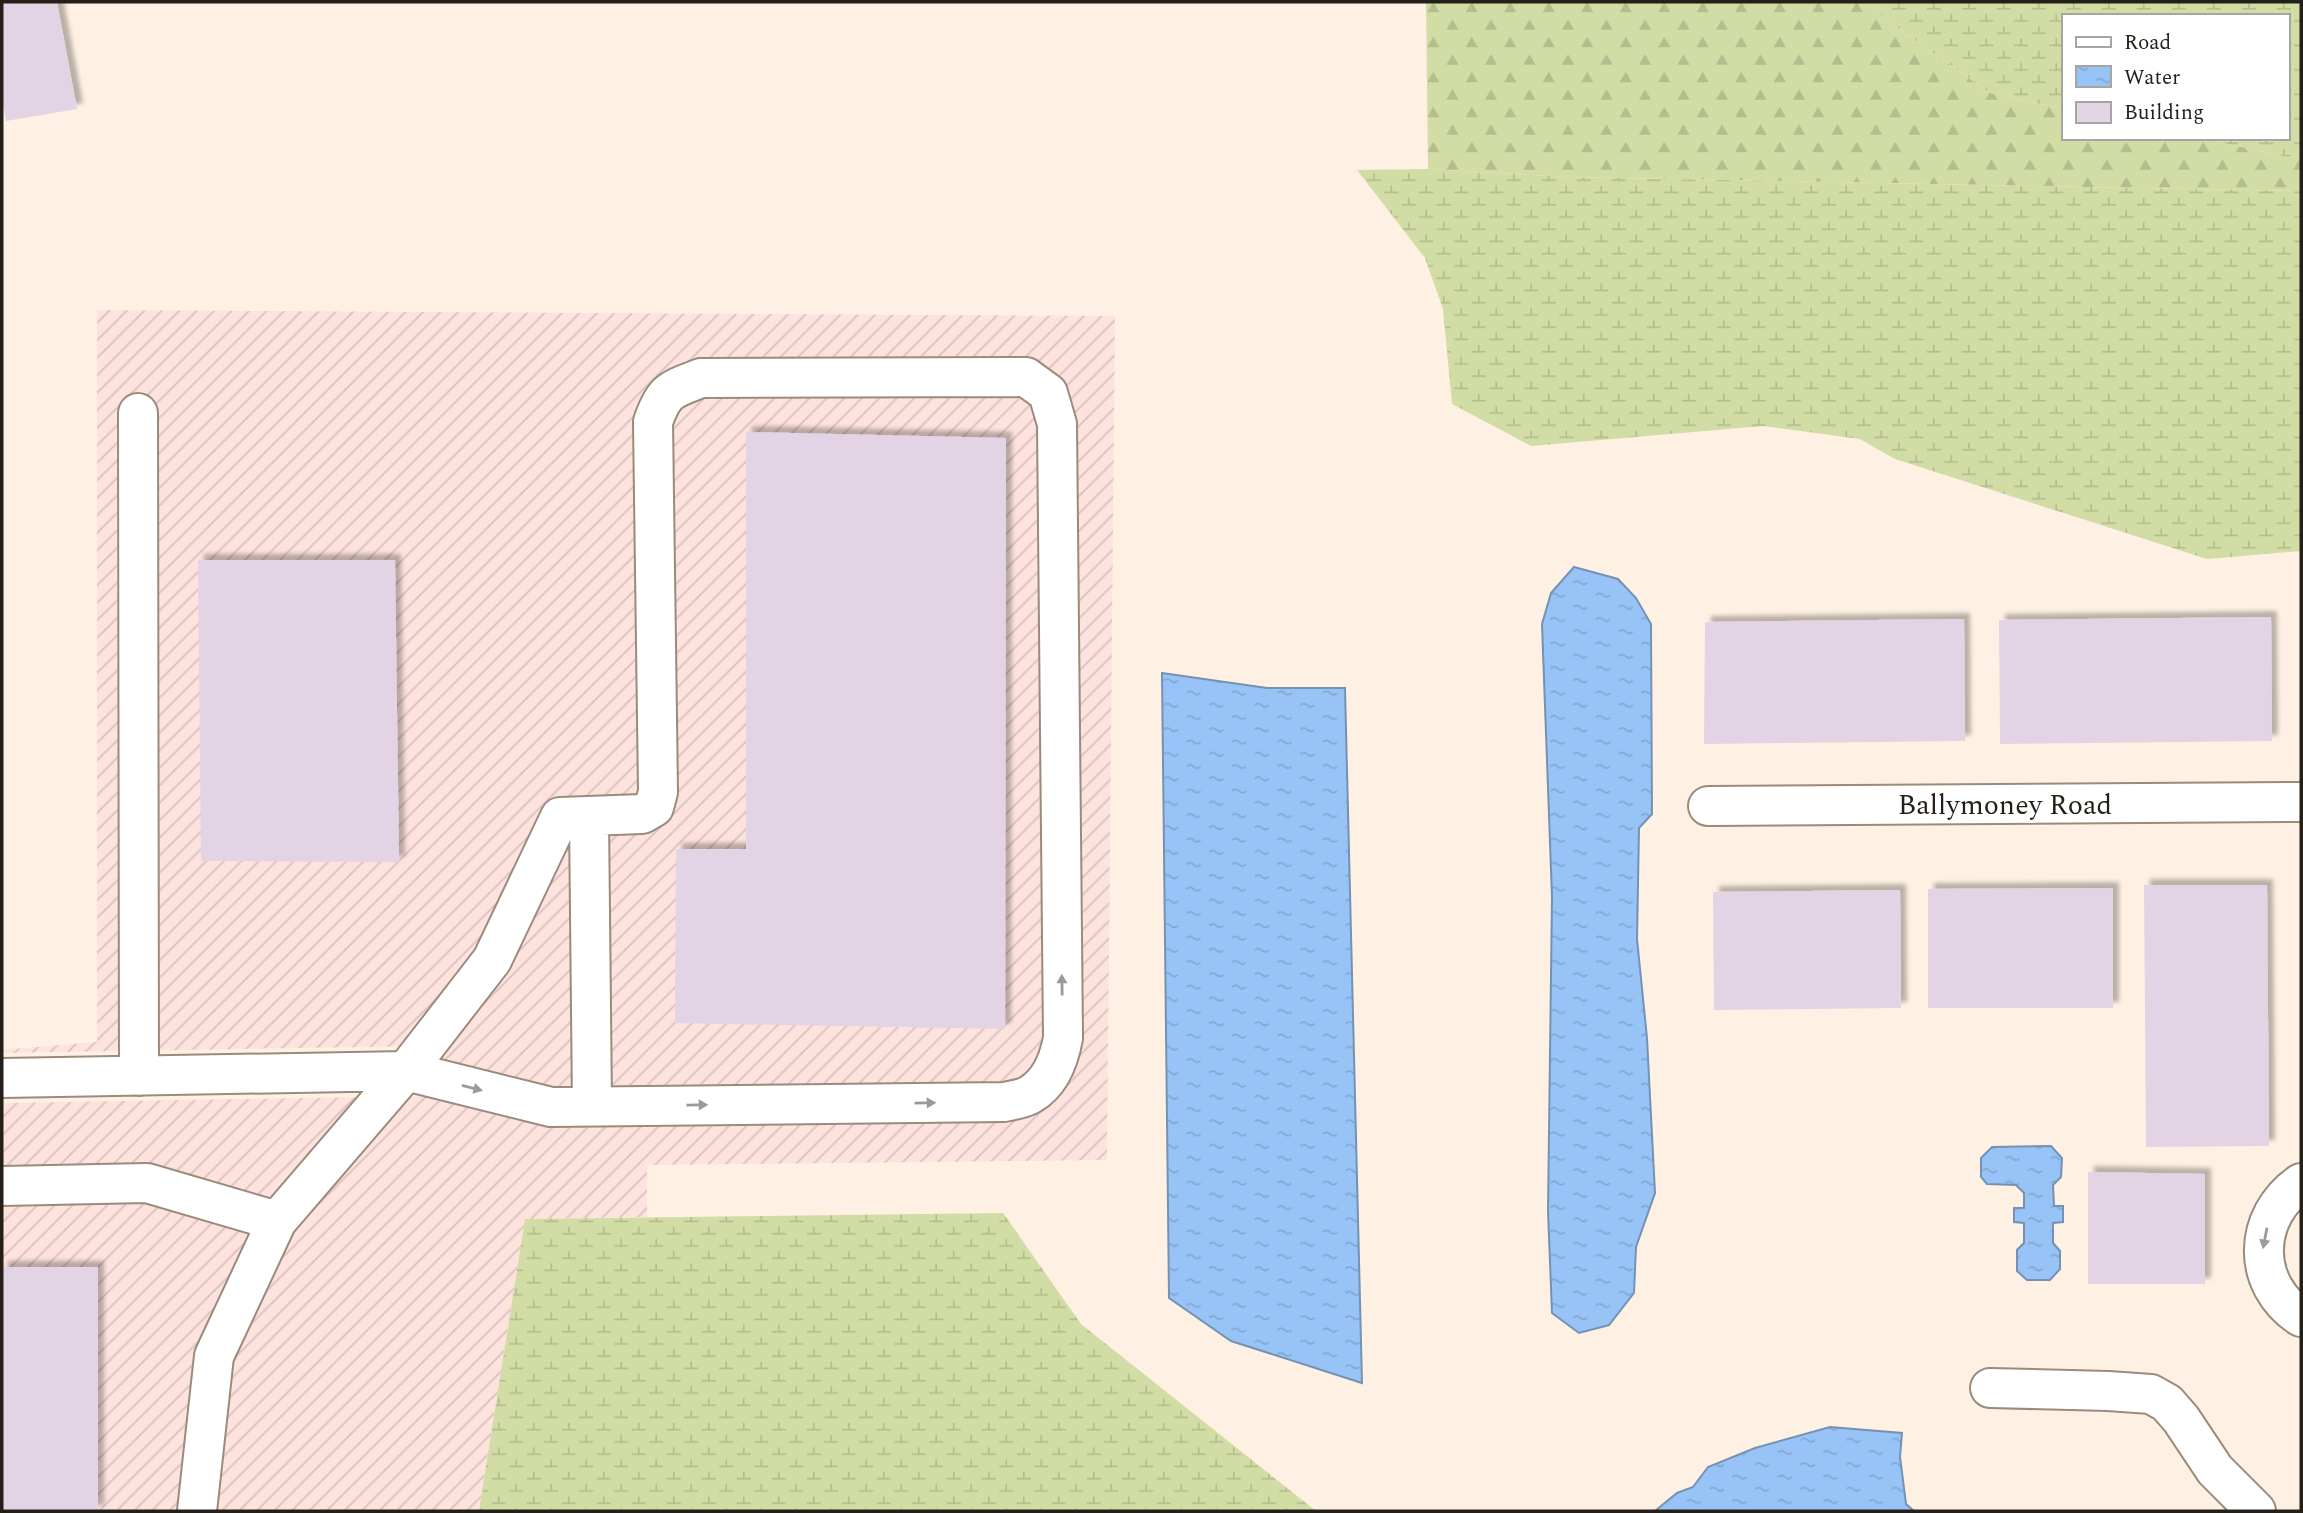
<svg xmlns="http://www.w3.org/2000/svg" width="2303" height="1513" font-family="Spectral,serif">
<style>
.industrial{fill:url(#industrial-furrows)}
.forest{fill:url(#forest-firs)}
.wetland{fill:url(#wetland-marsh)}
.water{fill:url(#water-ripples);stroke:#7492b3;stroke-width:2}
.building{fill:#e3d4e5;filter:url(#shadow)}
.lines{fill:none;stroke-linecap:round;stroke-linejoin:round}
.minor-casing{stroke:#9a8b7c;stroke-width:42}
.minor{stroke:#fff;stroke-width:38}
.oneway{fill:#9c9a97}
.labels{text-anchor:middle;stroke-width:6;stroke-linejoin:round;paint-order:stroke}
.street-label{font-size:28px;fill:#241f18;stroke:#fff}
</style>
<defs>
<pattern id="industrial-furrows" width="10" height="10" patternUnits="userSpaceOnUse" patternTransform="scale(1.75)"><rect width="10" height="10" fill="#fde2de"/><path d="M-1 1l2-2M0 10L10 0M9 11l2-2" fill="none" stroke="#d9c1be"/></pattern>
<pattern id="forest-firs" width="22" height="20" patternUnits="userSpaceOnUse" patternTransform="scale(1.75)"><rect width="22" height="20" fill="#d2dda6"/><path d="M5 1l3.5 6h-7zM16 11l3.5 6h-7z" fill="#b4bd8e"/></pattern>
<pattern id="wetland-marsh" width="20" height="14" patternUnits="userSpaceOnUse" patternTransform="scale(1.75)"><rect width="20" height="14" fill="#d2dda6"/><path d="M1 5h8M5 5V1M11 12h8M15 12V8" fill="none" stroke="#b4bd8e"/></pattern>
<pattern id="water-ripples" width="26" height="14" patternUnits="userSpaceOnUse" patternTransform="scale(1.75)"><rect width="26" height="14" fill="#97c3f6"/><path d="M2 4q2-2 4 0t4 0M15 11q2-2 4 0t4 0" fill="none" stroke="#82a7d2"/></pattern>
<filter id="shadow"><feDropShadow dx="6" dy="-6" stdDeviation="2" flood-color="#0004"/></filter>
</defs>
<rect width="100%" height="100%" fill="#fef1e3"/>
<path class="industrial" d="M97,310L1115,316L1107,1160L647,1165V1217L525,1219L479,1511H2V1103L428,1096L427,1046L2,1053V1050L97,1042Z"/>
<path class="forest" d="M1426,2H1866L1884,18L1990,93L2063,109V138H2201L2287,157L2301,155V191L1566,177L1428,169Z"/>
<path class="wetland" d="M1866,2H2301V155L2287,157L2201,138H2287V16H2063V109L1990,93L1884,18Z
M1428,169L1566,177L2301,191V551L2207,559L1895,459L1860,439L1763,426L1531,446L1452,404L1443,309L1425,258L1357,170Z
M1003,1213L1081,1324L1316,1511H479L525,1219Z"/>
<path class="water" d="M1574,567L1618,579L1636,598L1651,624L1652,814L1639,828L1637,939L1647,1038L1655,1193L1636,1247L1634,1293L1609,1325L1579,1333L1552,1313L1548,1211L1552,897L1542,624L1551,593Z
M1162,673L1267,688H1345L1362,1383L1231,1341L1169,1298Z
M2051,1146L2062,1158L2061,1177L2053,1185L2054,1206H2063V1222L2053,1223V1243L2060,1251V1269L2050,1280H2027L2017,1271V1250L2024,1243V1223L2014,1222V1208H2024V1193L2016,1185L1987,1184L1981,1177V1158L1992,1147Z
M1830,1427L1902,1433L1900,1457L1906,1504L1914,1511H1655L1677,1493L1693,1487L1708,1467L1755,1448Z"/>
<path class="building" d="M2,2H57L77,109L6,121L2,97Z
M746,432L1006,438L1005,1029L675,1023L676,849H746Z
M198,560H395L399,862L201,861Z
M2271,617L2272,741L2000,744L1999,620Z
M1964,619L1965,741L1704,744L1705,622Z
M2144,885H2267L2269,1146L2146,1147Z
M2113,888V1008H1928V889Z
M1900,890L1901,1008L1714,1010L1713,892Z
M2088,1172L2205,1174V1284H2088Z
M2,1267H98V1511H2Z"/>
<g class="lines">
<defs>
<path id="minor" d="M138,413L139,1076
M1708,806L2301,802
M589,816L592,1106
M2,1078L406,1071L551,1107L1004,1102C1012,1100 1024,1099 1031,1094C1051,1082 1059,1060 1063,1038L1057,424L1048,393L1026,377L701,378C670,390 664,390 653,422L658,792L654,807L642,814L560,817L492,960L406,1071L277,1221L214,1356L197,1511
M2301,1183C2252,1217 2251,1284 2301,1317
M2,1186L147,1183L277,1221
M1990,1388L2108,1391L2151,1394L2167,1403L2181,1419L2215,1470L2256,1511"/>
</defs>
<use href="#minor" class="minor-casing"/>
<use href="#minor" class="minor"/>
</g>
<defs><path id="oneway-solid" d="M-6-.8H1V-3.2L6.5 0L1 3.2V.8H-6Z" transform="scale(1.75)"/></defs>
<g class="oneway">
<use href="#oneway-solid" transform="translate(1062 985) rotate(-91)"/>
<use href="#oneway-solid" transform="translate(472 1088) rotate(14)"/>
<use href="#oneway-solid" transform="translate(925 1103) rotate(-1)"/>
<use href="#oneway-solid" transform="translate(697 1105) rotate(-1)"/>
<use href="#oneway-solid" transform="translate(2265 1238) rotate(101)"/>
</g>
<g class="labels">
<g class="street-label">
<text x="2005" y="814">Ballymoney Road</text>
</g>
</g>
<rect width="2303" height="1513" fill="none" stroke="#241f18" stroke-width="7"/>
<rect x="2062" y="14" width="228" height="126" fill="#ffffff" stroke="#a7a5a3" stroke-width="2"/>
<rect x="2076" y="37" width="35" height="10" fill="#ffffff" stroke="#a7a5a3" stroke-width="2"/>
<text x="2124" y="49" font-size="21" fill="#241f18">Road</text>
<rect x="2076" y="66" width="35" height="21" fill="url(#water-ripples)" stroke="#a7a5a3" stroke-width="2"/>
<text x="2124" y="84" font-size="21" fill="#241f18">Water</text>
<rect x="2076" y="102" width="35" height="21" fill="#e3d4e5" stroke="#a7a5a3" stroke-width="2"/>
<text x="2124" y="119" font-size="21" fill="#241f18">Building</text>
</svg>
